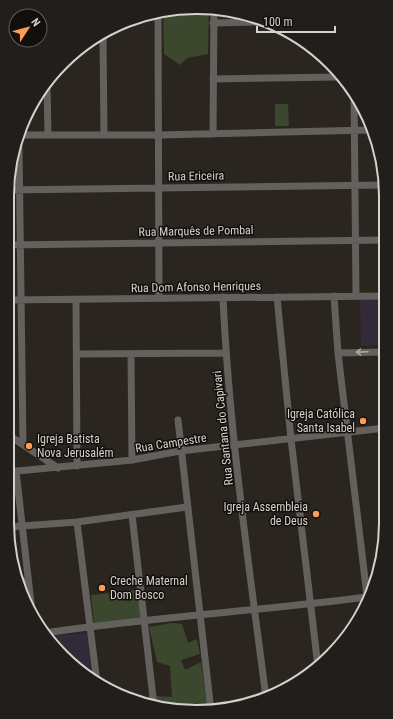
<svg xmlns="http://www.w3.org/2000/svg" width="393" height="719" font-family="'Roboto Condensed',sans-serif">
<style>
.education{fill:#322a39}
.green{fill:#3b482d}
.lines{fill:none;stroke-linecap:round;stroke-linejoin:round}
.minor{stroke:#63605d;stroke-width:7}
.oneway{stroke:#ada9a6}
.poi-dot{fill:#fc9d53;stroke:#110f0c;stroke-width:1.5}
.labels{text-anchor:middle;stroke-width:3;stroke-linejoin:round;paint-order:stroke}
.street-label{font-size:12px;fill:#d5d1cd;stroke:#110f0c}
.poi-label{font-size:12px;fill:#d5d1cd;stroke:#110f0c;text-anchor:end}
.rim{fill:none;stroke:#d5d1cd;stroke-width:2}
</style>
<rect width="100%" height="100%" fill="#2b2520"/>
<path class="education" d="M385,298V345L361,346L360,299Z
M87,633L92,681L45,636Z"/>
<path class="green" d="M209,9L208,54L187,58L180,65L164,54L163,12Z
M275,104H288L289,126H275Z
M378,329H385V346H378Z
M137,590L141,618L94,624L91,595Z
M172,623L182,624L188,643L197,639L200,654L181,660L185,670L201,662L208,712L158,707L156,696L172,697L170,666L157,662L149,627Z"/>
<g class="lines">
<path class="minor" d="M158,13L159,298
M213,23L262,22
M103,35L104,135
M213,79L339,77
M47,85L48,135
M354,91L356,296
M213,134L214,9
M22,135H159L369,130
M19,145L23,444
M7,190L384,185
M7,245L385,240
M334,296L338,353L367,596
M223,297C229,431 249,565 266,698
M277,297L291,439L318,667
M7,300L385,296
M76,300L77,466
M338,353L385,352
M77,354L226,353
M131,354L132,460
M178,420L211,711
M7,434L58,468
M16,471L32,612
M7,472L132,460L180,451L385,428
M132,515L154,706
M77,522L97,683
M8,527L77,522L187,507
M17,582L28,581
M44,633C151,617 259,611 367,597"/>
</g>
<defs><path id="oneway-shaft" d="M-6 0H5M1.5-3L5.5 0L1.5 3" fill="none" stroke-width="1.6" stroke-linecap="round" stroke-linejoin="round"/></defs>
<use class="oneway" href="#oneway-shaft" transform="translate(362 352) rotate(178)"/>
<g class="poi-dot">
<circle cx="363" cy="421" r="4"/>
<circle cx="29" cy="446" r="4"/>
<circle cx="316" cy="514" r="4"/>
<circle cx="102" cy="588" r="4"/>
</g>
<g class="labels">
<g class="street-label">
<text transform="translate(196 176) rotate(-1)" y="4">Rua Ericeira</text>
<text transform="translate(196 231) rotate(-1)" y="4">Rua Marquês de Pombal</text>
<text transform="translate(196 287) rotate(-1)" y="4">Rua Dom Afonso Henriques</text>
<text transform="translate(223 428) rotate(-96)" y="4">Rua Santana do Capivari</text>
<text transform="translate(171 443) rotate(-9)" y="4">Rua Campestre</text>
</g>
<g class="poi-label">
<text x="355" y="418">Igreja Católica<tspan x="355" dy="14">Santa Isabel</tspan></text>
<text x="37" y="443" text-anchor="start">Igreja Batista<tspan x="37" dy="14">Nova Jerusalém</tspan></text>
<text x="308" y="511">Igreja Assembleia<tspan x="308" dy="14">de Deus</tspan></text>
<text x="110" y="585" text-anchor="start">Creche Maternal<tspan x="110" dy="14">Dom Bosco</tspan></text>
</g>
</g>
<path d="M0 0H393V719H0ZM196 14H197A182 182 0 0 1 379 196V523A182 182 0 0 1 197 705H196A182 182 0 0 1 14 523V196A182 182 0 0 1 196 14Z" fill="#211f1b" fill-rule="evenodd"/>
<path class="rim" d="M196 14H197A182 182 0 0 1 379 196V523A182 182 0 0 1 197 705H196A182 182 0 0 1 14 523V196A182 182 0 0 1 196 14Z"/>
<g transform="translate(28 28) rotate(54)"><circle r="19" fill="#110f0c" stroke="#5f5d59"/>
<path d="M0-3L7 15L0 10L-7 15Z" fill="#fc9d53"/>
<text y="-6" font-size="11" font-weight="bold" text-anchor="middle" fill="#d5d1cd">N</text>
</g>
<path d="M257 26v6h78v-6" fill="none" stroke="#d5d1cd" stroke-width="2"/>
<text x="263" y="26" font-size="12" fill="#d5d1cd" stroke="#110f0c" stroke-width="3" paint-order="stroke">100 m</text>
</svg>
